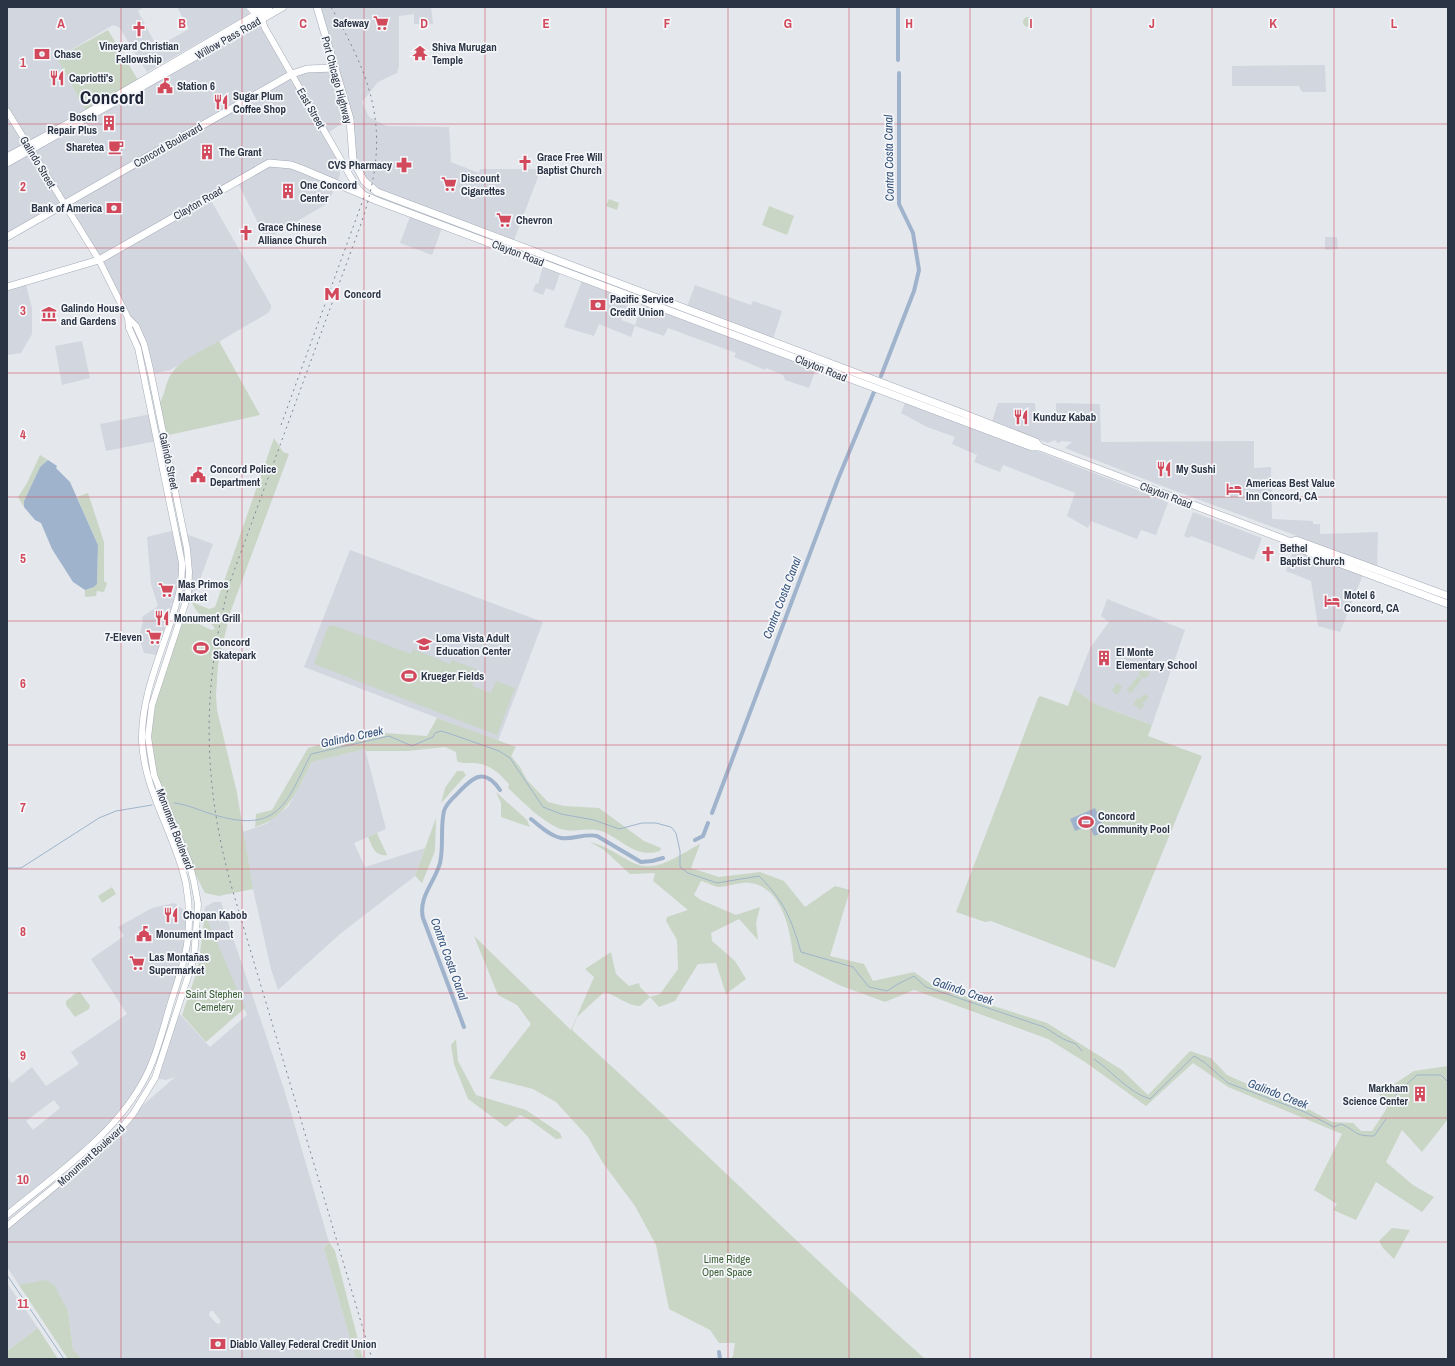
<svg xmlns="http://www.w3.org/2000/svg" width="1455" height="1366" font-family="'Archivo Narrow',sans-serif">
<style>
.built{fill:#d2d6de;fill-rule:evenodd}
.green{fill:#c9d6c5}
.water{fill:#9fb4cc}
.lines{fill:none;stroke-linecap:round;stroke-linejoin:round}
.stream{stroke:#9fb4cc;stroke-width:1}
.canal{stroke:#9fb4cc;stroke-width:4}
.secondary-casing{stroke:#a9aeb7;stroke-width:7}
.primary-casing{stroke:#a3abb8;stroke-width:8}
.secondary{stroke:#fff;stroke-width:6}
.primary{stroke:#fff;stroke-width:7}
.rail{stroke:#7d8696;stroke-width:1;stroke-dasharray:2 4;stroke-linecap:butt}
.grid{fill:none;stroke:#d1495b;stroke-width:1;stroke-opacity:0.55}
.labels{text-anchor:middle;stroke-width:3.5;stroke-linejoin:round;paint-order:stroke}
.poi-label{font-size:11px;font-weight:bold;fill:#2b3445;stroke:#f4f6f9;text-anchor:start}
.street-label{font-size:11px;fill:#2b3445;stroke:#f4f6f9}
.park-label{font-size:11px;fill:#3f6138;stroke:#f4f6f9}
.water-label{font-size:12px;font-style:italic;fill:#34527a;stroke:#f4f6f9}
.town-label{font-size:19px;font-weight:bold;fill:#1d2536;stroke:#f4f6f9}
.grid-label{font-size:13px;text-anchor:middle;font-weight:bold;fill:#d1495b;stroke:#f4f6f9;stroke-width:3.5;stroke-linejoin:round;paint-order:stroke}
</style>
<rect width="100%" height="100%" fill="#e4e7ec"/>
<path class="built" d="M7,7H144L138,11L157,47L189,29L177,7H245L249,14L147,72L119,27L113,25L57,58L87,113L7,157Z
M317,7H431L433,24H414V14L399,16V66L397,73L378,82L362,102L369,117L386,126L449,127L451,162L479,173L480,169H541L513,243L377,192L359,174L349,119L326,134L340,158V175L331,196L325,205L266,239L237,181L209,197L271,305V309L268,313L181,364L170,370L156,373L150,369L144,344L64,204L7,237V163L260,19L292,74L335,68Z
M1325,65L1326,92H1302L1299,86H1232V66Z
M411,214L443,225L432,255L400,243Z
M1325,237H1337L1338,249L1325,250Z
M544,263L561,270L554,291L546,288L543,295L533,291L536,283L538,284Z
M583,278L631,296L621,320L635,325L644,301L817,366L809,388L785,380L783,375L766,368L765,370L734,357L736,353L668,328L664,336L635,326L631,337L599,324L594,336L564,327Z
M25,281L32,308V334L21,353L7,355V287Z
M695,285L751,305L753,301L782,311L772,342L686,309Z
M82,341L90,378L62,385L55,346Z
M906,400L1163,500L1168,503L1156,535L1141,530L1137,539L1091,521L1088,528L1067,516L1075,493L1003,465L1000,472L974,462L977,455L952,444L955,437L927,427L901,413Z
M998,403H1035L1036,418H1056V403L1100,404L1101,442L1254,441V468L1271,467L1272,519L1313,521V524H1320V534L1378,532L1377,570L1312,546L1300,537L1162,486L1065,448L1072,442L1062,441L1058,443L1055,440L1048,443L992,421Z
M151,414L157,441L106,451L100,424Z
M1193,512L1262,538L1254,560L1191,536L1189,538L1184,536Z
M175,530L213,544L193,599L170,604L176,607L157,655L144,653L139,637L143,622L142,617L158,606L151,584L147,537Z
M1295,546L1364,572L1340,632L1318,626L1311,581L1286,571Z
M350,550L543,622L498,741L304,667Z
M1107,599L1185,630L1152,725L1095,704L1074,689L1090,648L1109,622L1101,616Z
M365,749L386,829L354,843L365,867L425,848L415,876L340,934L278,990L271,969L253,889L243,832L266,824L288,807L312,762Z
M214,902H221L284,1089L329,1242L324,1248L356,1359H81L73,1349L68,1311L26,1284L19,1285L7,1267V1226L93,1155L133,1114L175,1077L166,1080L155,1078L177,1011L210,1047L247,1015L204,912L205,907ZM210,1311H213L220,1320V1324L216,1323L209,1315Z
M174,903L184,910L190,918L189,934L147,1074L111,1127L7,1215V1077L12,1083L32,1067L46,1086L79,1064L71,1052L127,1014L91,959L124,936L118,927L152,908ZM54,1100L60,1108L33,1130L26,1121Z
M7,1283L38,1328L7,1351Z"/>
<path class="green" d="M1023 22a5 5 0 1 1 10 0a5 5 0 1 1-10 0Z
M108,30L138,80L87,113L57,58Z
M609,199L619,203L617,210L606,206Z
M769,206L794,216L787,235L762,225Z
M219,341L260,415L164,436L157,406C165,397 164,388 169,378C177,360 203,351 219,341Z
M274,438L283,452L289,454L230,613L218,665L216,695L217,710L237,793L253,889L219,896L205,893L189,862L154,775L149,720L181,615L211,630L215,629C210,619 197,617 192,602L209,609L215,607Z
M40,455L48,460L40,467L24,501V507L18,497L27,483Z
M88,493L104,542V581L107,583L104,592L97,591L96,596L85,597V590L94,587L97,584L98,545L77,497Z
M333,625L411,654L413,649L450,664L452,660L478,670L472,686L491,693L496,681L515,688L497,735L314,664L328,627Z
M1139 673a5 5 0 1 1 10 0a5 5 0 1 1-10 0Z
M1138,676L1142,679L1131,693L1127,690Z
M1117,683L1122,687L1117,695L1112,691Z
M1074,689L1095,704L1152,725L1148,736L1202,756L1115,968L991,921L985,922L956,912L1038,698L1040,696L1068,706Z
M1144,694L1149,697L1142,704L1144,705L1141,710L1133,704L1138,697L1140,699Z
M437,718L516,747L511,756L520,767L527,780L548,802L564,806L599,808L644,841L661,848L660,851C636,859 622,839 601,831C586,826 570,835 556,827C538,818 523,802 508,788L509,784C499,773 489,763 472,763C467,763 462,764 457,761L456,752L445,747L408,751H366L365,749L312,762C297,789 288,818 255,827L256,814L272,810L308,748L370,732L427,736Z
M457,771H463L466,775L441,803L445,788Z
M496,792L527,820L530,827L501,817V803Z
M436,818L435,851L422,883L415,876Z
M377,833L387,855C375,857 372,846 368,837Z
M590,842C603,845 614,852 626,859C653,877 675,857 700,844L691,868L719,877L760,872L784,881L805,907L835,886L850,890L830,956L864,964L873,981L914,972L931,984L987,1004L1047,1023L1122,1070L1148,1095L1190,1051L1211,1058L1227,1075L1245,1083L1310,1110L1332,1122L1353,1123L1361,1131H1372L1387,1108L1379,1094L1414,1071L1448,1066V1119L1422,1152L1402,1130L1386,1162L1413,1185L1434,1197L1422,1212L1376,1182L1356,1220L1333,1210L1337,1204L1314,1190L1342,1134L1228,1087L1193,1063L1146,1106L1085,1062L1048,1039L914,990L885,1002L839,985L794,962C791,935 784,886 749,883C739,882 728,887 718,887C713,886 706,882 701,881L694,895L701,900L736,915L760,907L756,923L758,940L739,919L711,933L712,941L735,961L746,979L726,994L716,963L698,964L675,1001L659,1007L650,997L640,1006C627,1006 617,995 604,992L577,1017L572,1030C691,1138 805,1251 925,1359H731L733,1356L735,1343H719L710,1330L669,1309L656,1245L635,1206L603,1163L588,1137L556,1102L533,1089L489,1078L531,1024L517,1005L498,995L474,936L571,1030L594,977L585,969L611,952L616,974L629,986L639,983L640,987L650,997L660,994L678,969L677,940L666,921L667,917L688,910L653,881L655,873L630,874L604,850Z
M112,887L116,894L102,903L98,896Z
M205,914L245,1008L206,1042L182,1015L198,968Z
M80,992L90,1006L89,1009L75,1017L66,1005V1001L76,993Z
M456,1039L458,1061L476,1095L526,1110L560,1133L562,1138L556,1139L530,1120L520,1115L506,1127L468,1099L454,1064L451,1045Z
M1392,1228L1410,1230L1394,1259L1383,1248L1379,1241Z
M329,1242L335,1251L363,1359H356L324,1248Z
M46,1280L54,1285L68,1311L73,1349L81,1359H68L19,1285Z
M38,1328L58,1359H7V1351Z"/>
<path class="water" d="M48,460L57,466L56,468L70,482L98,545L97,584L94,587L85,590L73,582L52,549L41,523L35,520L24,507V501L40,467Z
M1095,808L1106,831L1094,836L1089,825L1075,831L1070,819Z"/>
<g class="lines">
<path class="stream" d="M174,803C190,805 203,812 218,816C280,833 287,801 311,754L389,736L412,746L433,737L435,733L441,731L448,733L499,751L510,758L543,807L561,814L594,820L619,829L642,823H656L671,827L676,833L680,851V867L688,873L717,883L759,876C784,901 791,918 801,952L853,967L869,987L887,991L898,984L914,976L926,987L1044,1027L1063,1039L1076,1044L1082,1051
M7,868H21L99,818L116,811L152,805
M1094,1059C1113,1072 1128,1092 1150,1099L1194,1056L1204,1062L1228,1083L1305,1112L1334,1127L1341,1124C1358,1131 1352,1136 1374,1136L1386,1119
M1393,1103L1397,1093L1417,1075H1441L1448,1082
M7,1275L64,1359"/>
<path class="canal" d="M898,7V60
M881,376L914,291L919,270L913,233L899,204V73
M712,813L838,479L874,392
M531,819C540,826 550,836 561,838C573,840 585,833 597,836L641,862L652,861L663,858
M695,840L703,836L708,823
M464,1027L423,918C418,897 435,882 440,863C444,846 440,828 444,811C446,804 452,799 457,794C472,778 484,766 500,790
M719,1352L720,1359"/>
<defs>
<path id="secondary" d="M257,7L265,28L356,186L363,194
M7,111L99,260L128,318L136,326L144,344L150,369L187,549L189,572L188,595L152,705L148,737L154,775L189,862L194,882L198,904L194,958L155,1078L133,1114L117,1133L93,1155L7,1226
M7,1215C56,1174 117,1134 146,1076C158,1053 164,1024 172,999C186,957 194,929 186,884C176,835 144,792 142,741C141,701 157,664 169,627C176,605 183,586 182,563L138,348L129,328L128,318"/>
<path id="primary" d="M250,7L259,18
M317,7L350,119L353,160L364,181L377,192L962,413L1036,442L1040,447
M7,157L82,116L269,7
M7,163L283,7
M7,237L292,74L307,69L335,68
M7,287L99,260L269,163L291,165L302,169L380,202L1032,447H1040L1291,542L1296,540L1448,596
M1291,542L1293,546L1448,604"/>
</defs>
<use href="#secondary" class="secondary-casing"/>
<use href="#primary" class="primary-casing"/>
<use href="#secondary" class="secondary"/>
<use href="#primary" class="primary"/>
<path class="rail" d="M331,7C376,86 391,135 361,224L230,582C201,686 203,782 231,885L372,1359
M281,425L364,197"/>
</g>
<path class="grid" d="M121,7V1359M242,7V1359M364,7V1359M485,7V1359M606,7V1359M728,7V1359M849,7V1359M970,7V1359M1091,7V1359M1212,7V1359M1334,7V1359M7,124H1448M7,248H1448M7,373H1448M7,497H1448M7,621H1448M7,745H1448M7,869H1448M7,993H1448M7,1118H1448M7,1242H1448"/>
<defs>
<symbol id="supermarket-bare" viewBox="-9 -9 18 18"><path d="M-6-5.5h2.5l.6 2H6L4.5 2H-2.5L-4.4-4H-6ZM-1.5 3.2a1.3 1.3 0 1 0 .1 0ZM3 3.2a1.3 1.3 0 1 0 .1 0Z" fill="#d1495b" stroke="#f4f6f9" stroke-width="2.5" paint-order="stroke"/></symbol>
<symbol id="church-bare" viewBox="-9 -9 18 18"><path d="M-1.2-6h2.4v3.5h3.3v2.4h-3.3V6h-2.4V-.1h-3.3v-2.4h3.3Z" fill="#d1495b" stroke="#f4f6f9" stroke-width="2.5" paint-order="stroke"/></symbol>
<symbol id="temple-bare" viewBox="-9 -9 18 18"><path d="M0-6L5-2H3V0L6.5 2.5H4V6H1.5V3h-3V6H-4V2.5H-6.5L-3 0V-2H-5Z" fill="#d1495b" stroke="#f4f6f9" stroke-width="2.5" paint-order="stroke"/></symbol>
<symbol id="bank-bare" viewBox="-9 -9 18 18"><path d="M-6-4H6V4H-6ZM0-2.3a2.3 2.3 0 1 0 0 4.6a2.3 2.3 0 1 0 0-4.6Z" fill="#d1495b" stroke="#f4f6f9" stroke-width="2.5" paint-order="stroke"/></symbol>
<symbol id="restaurant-bare" viewBox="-9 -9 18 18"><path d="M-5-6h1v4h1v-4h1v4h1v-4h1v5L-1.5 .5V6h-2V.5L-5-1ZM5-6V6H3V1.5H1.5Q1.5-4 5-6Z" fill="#d1495b" stroke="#f4f6f9" stroke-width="2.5" paint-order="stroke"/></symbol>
<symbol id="civic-bare" viewBox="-9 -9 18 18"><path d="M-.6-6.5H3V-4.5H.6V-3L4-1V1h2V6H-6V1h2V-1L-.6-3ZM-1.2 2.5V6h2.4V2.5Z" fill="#d1495b" stroke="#f4f6f9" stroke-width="2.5" paint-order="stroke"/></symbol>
<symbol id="building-bare" viewBox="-9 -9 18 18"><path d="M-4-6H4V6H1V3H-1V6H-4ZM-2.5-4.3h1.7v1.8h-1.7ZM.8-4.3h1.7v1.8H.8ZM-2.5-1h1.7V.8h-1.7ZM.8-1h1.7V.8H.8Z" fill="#d1495b" stroke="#f4f6f9" stroke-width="2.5" paint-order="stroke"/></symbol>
<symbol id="cafe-bare" viewBox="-9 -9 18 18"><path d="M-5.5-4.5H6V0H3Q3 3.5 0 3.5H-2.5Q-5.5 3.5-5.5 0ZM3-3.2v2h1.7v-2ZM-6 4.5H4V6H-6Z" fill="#d1495b" stroke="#f4f6f9" stroke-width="2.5" paint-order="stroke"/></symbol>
<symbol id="pharmacy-bare" viewBox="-9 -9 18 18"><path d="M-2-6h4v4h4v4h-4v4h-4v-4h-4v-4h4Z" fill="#d1495b" stroke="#f4f6f9" stroke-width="2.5" paint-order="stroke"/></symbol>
<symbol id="metro-bare" viewBox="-9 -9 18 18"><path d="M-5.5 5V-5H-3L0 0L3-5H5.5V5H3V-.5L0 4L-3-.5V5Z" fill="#d1495b" stroke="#f4f6f9" stroke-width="2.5" paint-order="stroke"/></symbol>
<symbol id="museum-bare" viewBox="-9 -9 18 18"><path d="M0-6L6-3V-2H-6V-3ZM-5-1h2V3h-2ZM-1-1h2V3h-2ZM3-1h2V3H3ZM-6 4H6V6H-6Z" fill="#d1495b" stroke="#f4f6f9" stroke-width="2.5" paint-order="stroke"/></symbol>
<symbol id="hotel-bare" viewBox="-9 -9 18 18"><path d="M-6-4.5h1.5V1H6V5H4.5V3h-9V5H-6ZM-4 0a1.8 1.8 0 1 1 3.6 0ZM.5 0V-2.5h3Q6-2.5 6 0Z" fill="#d1495b" stroke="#f4f6f9" stroke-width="2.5" paint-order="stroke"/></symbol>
<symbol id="school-bare" viewBox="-9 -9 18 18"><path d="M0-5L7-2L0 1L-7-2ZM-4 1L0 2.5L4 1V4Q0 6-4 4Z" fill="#d1495b" stroke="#f4f6f9" stroke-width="2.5" paint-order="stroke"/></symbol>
<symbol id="stadium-bare" viewBox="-9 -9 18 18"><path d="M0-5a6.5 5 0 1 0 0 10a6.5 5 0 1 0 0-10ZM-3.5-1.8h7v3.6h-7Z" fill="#d1495b" stroke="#f4f6f9" stroke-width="2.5" paint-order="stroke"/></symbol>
</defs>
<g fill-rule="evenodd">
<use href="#supermarket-bare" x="370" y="12" width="22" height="22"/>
<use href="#church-bare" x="128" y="18" width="22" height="22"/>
<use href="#temple-bare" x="409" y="42" width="22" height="22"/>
<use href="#bank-bare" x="31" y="43" width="22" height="22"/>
<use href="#restaurant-bare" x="46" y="67" width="22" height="22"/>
<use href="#civic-bare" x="154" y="75" width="22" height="22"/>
<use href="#restaurant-bare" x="210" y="91" width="22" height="22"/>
<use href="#building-bare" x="98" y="112" width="22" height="22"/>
<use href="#cafe-bare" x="105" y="136" width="22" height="22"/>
<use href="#building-bare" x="196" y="141" width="22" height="22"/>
<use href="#church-bare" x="514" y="152" width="22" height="22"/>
<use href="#pharmacy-bare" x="393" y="154" width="22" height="22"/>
<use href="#supermarket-bare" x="438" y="173" width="22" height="22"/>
<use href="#building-bare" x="277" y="180" width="22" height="22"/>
<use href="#bank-bare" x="103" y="197" width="22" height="22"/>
<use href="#supermarket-bare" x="493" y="209" width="22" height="22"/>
<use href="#church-bare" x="235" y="222" width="22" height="22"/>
<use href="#metro-bare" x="321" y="283" width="22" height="22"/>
<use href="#bank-bare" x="587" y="294" width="22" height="22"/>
<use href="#museum-bare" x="38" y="303" width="22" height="22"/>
<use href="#restaurant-bare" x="1010" y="406" width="22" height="22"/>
<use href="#restaurant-bare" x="1153" y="458" width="22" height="22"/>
<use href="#civic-bare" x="187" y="464" width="22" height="22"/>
<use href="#hotel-bare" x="1223" y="478" width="22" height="22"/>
<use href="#church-bare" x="1257" y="543" width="22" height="22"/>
<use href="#supermarket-bare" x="155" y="579" width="22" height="22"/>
<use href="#hotel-bare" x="1321" y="590" width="22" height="22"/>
<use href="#restaurant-bare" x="151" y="607" width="22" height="22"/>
<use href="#supermarket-bare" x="143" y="626" width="22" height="22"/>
<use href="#school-bare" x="413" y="633" width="22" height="22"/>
<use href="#stadium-bare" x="190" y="637" width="22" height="22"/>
<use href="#building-bare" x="1093" y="647" width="22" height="22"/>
<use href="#stadium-bare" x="398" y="665" width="22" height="22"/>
<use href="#stadium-bare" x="1075" y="811" width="22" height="22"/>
<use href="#restaurant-bare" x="160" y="904" width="22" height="22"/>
<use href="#civic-bare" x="133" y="923" width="22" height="22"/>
<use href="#supermarket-bare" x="126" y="952" width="22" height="22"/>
<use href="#building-bare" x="1409" y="1083" width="22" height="22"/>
<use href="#bank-bare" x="207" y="1333" width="22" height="22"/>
</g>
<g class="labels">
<g class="poi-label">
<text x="369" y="27" text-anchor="end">Safeway</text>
<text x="139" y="50" text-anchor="middle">Vineyard Christian<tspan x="139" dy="13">Fellowship</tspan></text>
<text x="432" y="51">Shiva Murugan<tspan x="432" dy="13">Temple</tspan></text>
<text x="54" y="58">Chase</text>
<text x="69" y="82">Capriotti's</text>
<text x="177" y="90">Station 6</text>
<text x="233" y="100">Sugar Plum<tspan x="233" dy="13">Coffee Shop</tspan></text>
<text x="97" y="121" text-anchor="end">Bosch<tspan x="97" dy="13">Repair Plus</tspan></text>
<text x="104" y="151" text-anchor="end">Sharetea</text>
<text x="219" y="156">The Grant</text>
<text x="537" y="161">Grace Free Will<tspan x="537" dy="13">Baptist Church</tspan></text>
<text x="392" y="169" text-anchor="end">CVS Pharmacy</text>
<text x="461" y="182">Discount<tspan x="461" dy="13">Cigarettes</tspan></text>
<text x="300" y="189">One Concord<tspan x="300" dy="13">Center</tspan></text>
<text x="102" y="212" text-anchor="end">Bank of America</text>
<text x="516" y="224">Chevron</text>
<text x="258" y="231">Grace Chinese<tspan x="258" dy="13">Alliance Church</tspan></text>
<text x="344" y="298">Concord</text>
<text x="610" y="303">Pacific Service<tspan x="610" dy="13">Credit Union</tspan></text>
<text x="61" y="312">Galindo House<tspan x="61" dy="13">and Gardens</tspan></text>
<text x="1033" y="421">Kunduz Kabab</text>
<text x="210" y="473">Concord Police<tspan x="210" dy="13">Department</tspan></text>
<text x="1176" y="473">My Sushi</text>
<text x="1246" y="487">Americas Best Value<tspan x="1246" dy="13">Inn Concord, CA</tspan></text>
<text x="1280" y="552">Bethel<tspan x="1280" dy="13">Baptist Church</tspan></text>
<text x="178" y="588">Mas Primos<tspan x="178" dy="13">Market</tspan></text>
<text x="1344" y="599">Motel 6<tspan x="1344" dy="13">Concord, CA</tspan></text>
<text x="174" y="622">Monument Grill</text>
<text x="142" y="641" text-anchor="end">7-Eleven</text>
<text x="436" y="642">Loma Vista Adult<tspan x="436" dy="13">Education Center</tspan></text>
<text x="213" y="646">Concord<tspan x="213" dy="13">Skatepark</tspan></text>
<text x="1116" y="656">El Monte<tspan x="1116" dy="13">Elementary School</tspan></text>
<text x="421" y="680">Krueger Fields</text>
<text x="1098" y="820">Concord<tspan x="1098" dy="13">Community Pool</tspan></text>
<text x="183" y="919">Chopan Kabob</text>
<text x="156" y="938">Monument Impact</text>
<text x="149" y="961">Las Montañas<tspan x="149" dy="13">Supermarket</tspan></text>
<text x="1408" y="1092" text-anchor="end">Markham<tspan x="1408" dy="13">Science Center</tspan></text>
<text x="230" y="1348">Diablo Valley Federal Credit Union</text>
</g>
<g class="street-label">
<text transform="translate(228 38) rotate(-30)" y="4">Willow Pass Road</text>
<text transform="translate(337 80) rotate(75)" y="4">Port Chicago Highway</text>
<text transform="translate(311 108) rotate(60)" y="4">East Street</text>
<text transform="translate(168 145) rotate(-30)" y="4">Concord Boulevard</text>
<text transform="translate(38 162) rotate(59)" y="4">Galindo Street</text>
<text transform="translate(198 203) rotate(-30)" y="4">Clayton Road</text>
<text transform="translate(518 253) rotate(21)" y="4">Clayton Road</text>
<text transform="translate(821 368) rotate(22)" y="4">Clayton Road</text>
<text transform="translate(169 461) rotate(78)" y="4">Galindo Street</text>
<text transform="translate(1166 495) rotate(21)" y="4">Clayton Road</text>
<text transform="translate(175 829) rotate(69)" y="4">Monument Boulevard</text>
<text transform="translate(91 1155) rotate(-42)" y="4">Monument Boulevard</text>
</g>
<g class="park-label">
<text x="214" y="998">Saint Stephen<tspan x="214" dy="13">Cemetery</tspan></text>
<text x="727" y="1263">Lime Ridge<tspan x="727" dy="13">Open Space</tspan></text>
</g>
<g class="water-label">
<text transform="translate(889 158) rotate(-91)" y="4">Contra Costa Canal</text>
<text transform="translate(782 598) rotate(-69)" y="4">Contra Costa Canal</text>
<text transform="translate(352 737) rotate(-12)" y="4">Galindo Creek</text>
<text transform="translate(449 959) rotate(70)" y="4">Contra Costa Canal</text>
<text transform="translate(963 991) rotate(19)" y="4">Galindo Creek</text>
<text transform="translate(1278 1094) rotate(21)" y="4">Galindo Creek</text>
</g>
<g class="town-label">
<text x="112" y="104">Concord</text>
</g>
</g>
<g class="grid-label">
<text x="61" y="28">A</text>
<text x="182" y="28">B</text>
<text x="303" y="28">C</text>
<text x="424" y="28">D</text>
<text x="546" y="28">E</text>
<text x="667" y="28">F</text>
<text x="788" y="28">G</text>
<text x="909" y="28">H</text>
<text x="1031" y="28">I</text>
<text x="1152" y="28">J</text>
<text x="1273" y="28">K</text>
<text x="1394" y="28">L</text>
<text x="23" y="67">1</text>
<text x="23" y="191">2</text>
<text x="23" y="315">3</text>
<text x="23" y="439">4</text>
<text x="23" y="563">5</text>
<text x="23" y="688">6</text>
<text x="23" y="812">7</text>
<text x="23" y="936">8</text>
<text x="23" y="1060">9</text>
<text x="23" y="1184">10</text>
<text x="23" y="1308">11</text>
</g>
<rect width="1455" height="1366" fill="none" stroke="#2b3445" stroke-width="16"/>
</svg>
